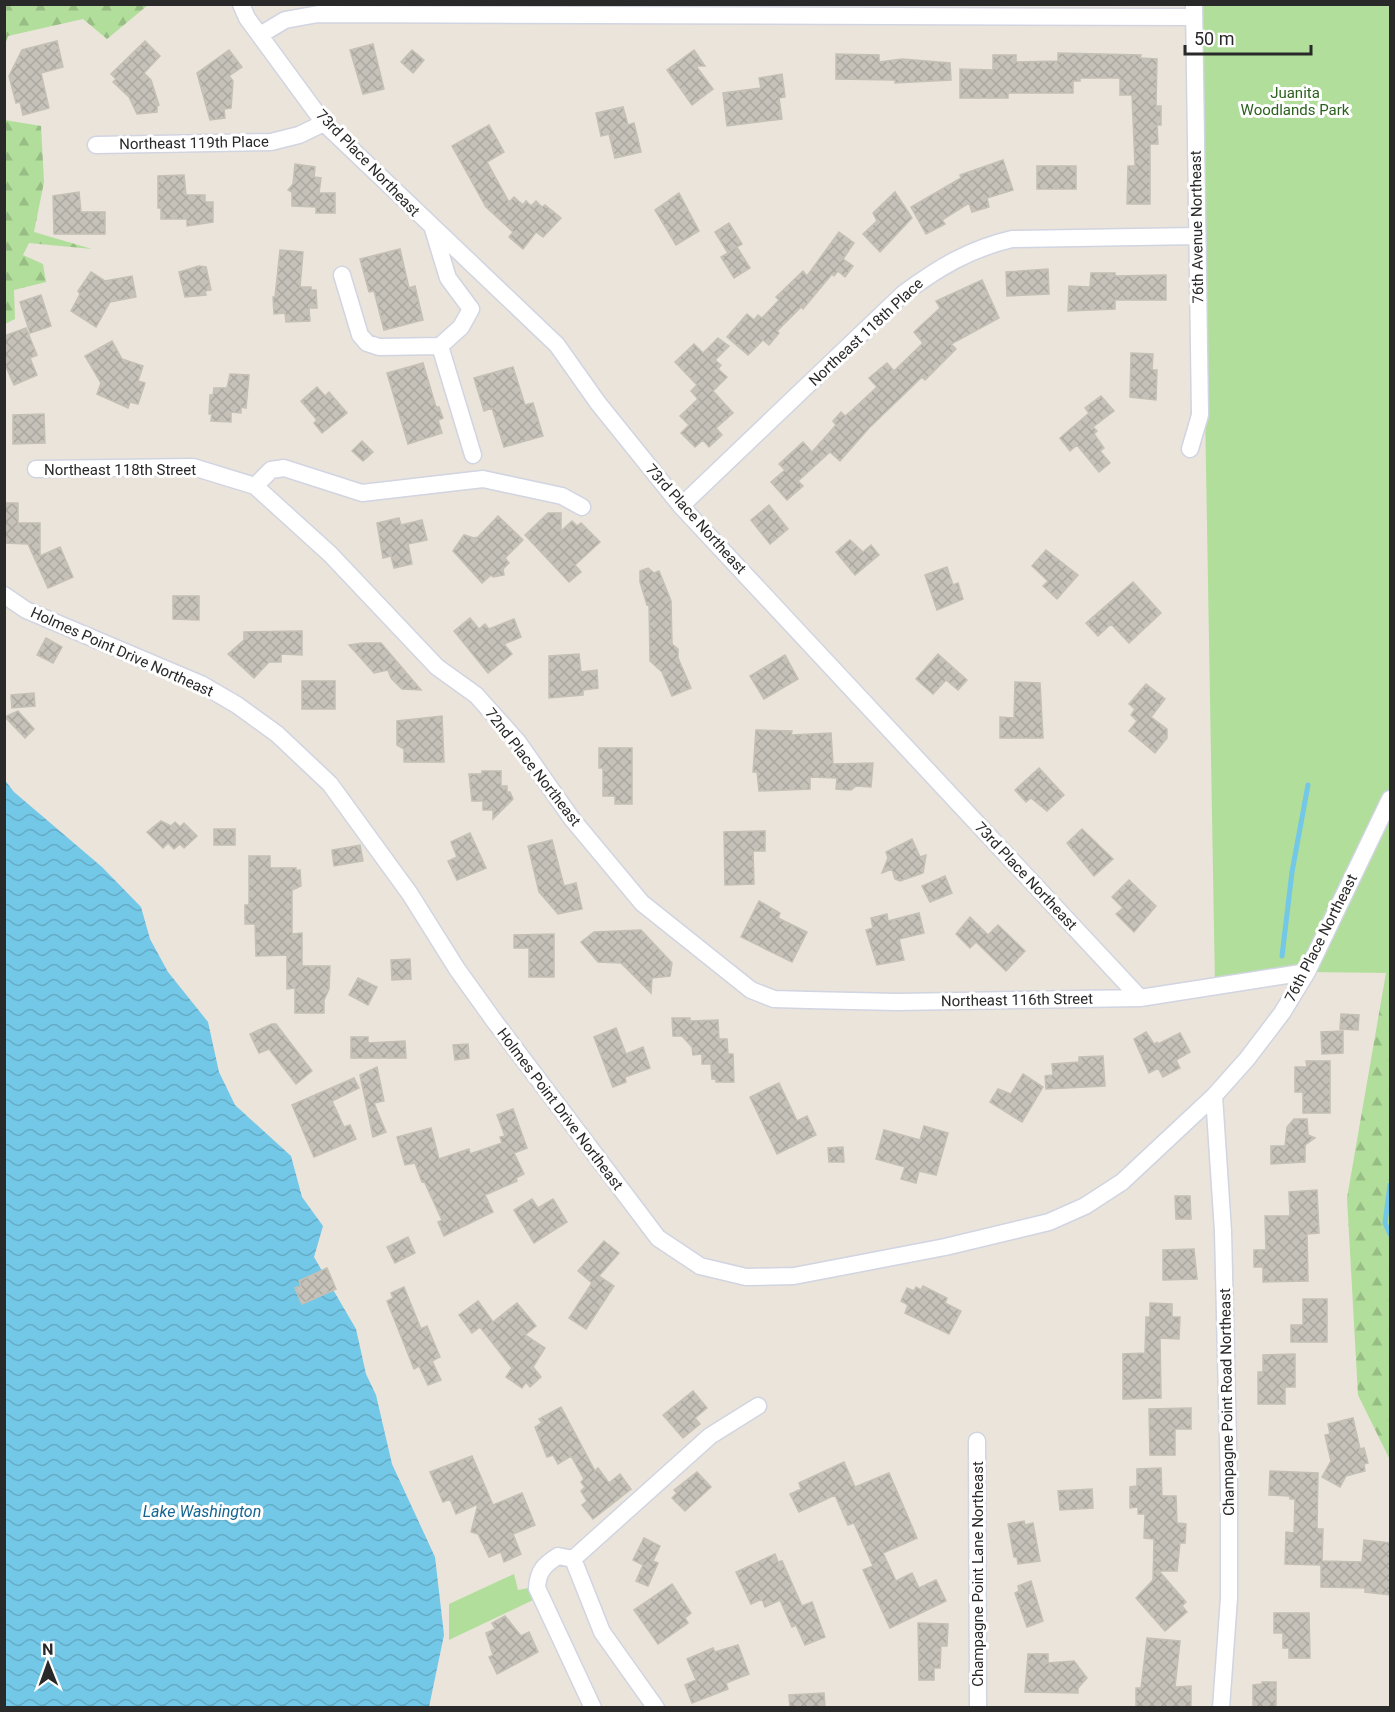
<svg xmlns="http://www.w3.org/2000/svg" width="1395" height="1712" font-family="Roboto,sans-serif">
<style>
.forest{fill:url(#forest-firs)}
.park{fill:#b1de9a}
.water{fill:url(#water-waves)}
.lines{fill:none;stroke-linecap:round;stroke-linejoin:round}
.stream{stroke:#73c7e7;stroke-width:5}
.building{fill:url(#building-cross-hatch);stroke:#c5c0b5;stroke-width:1.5}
.street-casing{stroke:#d1d4e1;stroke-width:19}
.street{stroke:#fff;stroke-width:16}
.labels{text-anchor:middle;stroke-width:6;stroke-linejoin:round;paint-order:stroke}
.park-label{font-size:15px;fill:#2b611d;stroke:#fff}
.street-label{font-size:15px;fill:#292929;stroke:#fff}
.water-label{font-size:16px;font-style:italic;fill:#146591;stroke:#fff}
</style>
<defs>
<pattern id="forest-firs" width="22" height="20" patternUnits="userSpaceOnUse" patternTransform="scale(1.5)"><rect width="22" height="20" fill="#b1de9a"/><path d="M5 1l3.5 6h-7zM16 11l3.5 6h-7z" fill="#98be85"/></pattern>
<pattern id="water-waves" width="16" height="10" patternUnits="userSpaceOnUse" patternTransform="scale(1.5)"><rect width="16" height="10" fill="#73c7e7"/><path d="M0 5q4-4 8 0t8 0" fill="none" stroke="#64abc6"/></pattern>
<pattern id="building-cross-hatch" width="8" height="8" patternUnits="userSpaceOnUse" patternTransform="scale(1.5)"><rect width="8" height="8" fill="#c6c2ba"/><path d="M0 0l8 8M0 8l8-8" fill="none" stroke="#aaa7a0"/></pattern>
</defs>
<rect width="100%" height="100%" fill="#eae4db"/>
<path class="forest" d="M5,5H148L107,39L83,19L8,36L5,45Z
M5,120L41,126L44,182L34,232L92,249L29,243L23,255L43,264L46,282L14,290L15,319L5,324Z
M1386,973H1390V1460L1358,1395L1347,1198Z"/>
<path class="park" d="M1198,5H1390V973L1307,972L1215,987Z
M514,1574L518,1590L529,1588L533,1600L449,1640V1604Z"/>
<path class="water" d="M4,779L14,792L102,867L141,907L150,939L168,972L208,1022L219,1072L235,1105L291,1156L302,1197L323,1226L314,1257L356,1329L366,1374L376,1395L392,1464L435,1557L444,1635L429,1707H5Z"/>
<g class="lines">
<path class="stream" d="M1282,956L1292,872L1308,785
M1390,1185L1385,1223L1390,1234"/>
</g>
<path class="building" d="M57,41L63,67L41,73L49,108L23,115L20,102L16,103L9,76L22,50Z
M145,41L160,56L144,73L151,80L159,105L157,106V112L137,114L129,97L113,82L116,79L111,74Z
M373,44L384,89L363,94L350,50Z
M229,50L242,67L229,76L233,81L231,108L224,109L225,118L210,120L197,73Z
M412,50L424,60L413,73L401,62Z
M694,50L705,66H696L713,89L692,105L667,70Z
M1058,53L1141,55L1140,58L1157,59L1156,106H1161V125H1157L1158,144H1150V204H1127L1128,166H1135L1132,95H1120V78H1080V81H1073V93H1008V98H960V69L993,70V55H1016V62L1058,61Z
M836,54L879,55V62L902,59L950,63L951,80L895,83V80L836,79Z
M782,74L785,97L779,98L782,119L727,126L723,93L761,88L759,78Z
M623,107L628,125L634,123L641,152L615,158L609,134L601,136L596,113Z
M489,125L504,152L487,162L509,202L514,197L523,205L526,201L531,206L536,201L542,207L545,205L561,218L543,237L536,232L523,249L509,237L513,232L486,207L452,146Z
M1003,160L1013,190L987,198L989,207L972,212L969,203L942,220L945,224L926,234L911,207L961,178L960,175Z
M295,164L315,167L314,177L321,178L319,193H335V213H316V207L292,206V192L288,190L293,184Z
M1037,166H1076V189H1037Z
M184,175L186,195H205V202H213V222L187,226V219H161V208H158V176Z
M79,192L81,212H105V234H54L53,196Z
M895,192L912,218L880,252L863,234L877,221L873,213Z
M679,193L699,231L676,245L655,210Z
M729,223L742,244L730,251L737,247L750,268L734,278L721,257L728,253L715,232Z
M839,232L854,243L843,259L853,266L845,277L838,271L834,276L832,274L803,309L801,307L777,331L779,333L769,345L763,340L748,355L727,337L747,314L754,320L758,315L762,318L779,300L776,297L803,271L807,276Z
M400,249L409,288L415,286L423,320L384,330L374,291L369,292L360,259Z
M280,250L303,252L300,287H311V290H316L317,308H309L310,321L286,322L285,313L274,314L273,297H275Z
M199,266L206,267L211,290L205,291L206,295L185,297L179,272Z
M1048,269L1049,294L1007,296L1006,272Z
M91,272L105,281L132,276L136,297L110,302L96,327L71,311L80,294L78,291Z
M1091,273H1115V276L1166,275V300H1115V309L1068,311L1069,286L1090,287Z
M982,280L999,318L951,344L956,349L925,380L922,377L869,428L840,461L830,452L798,481L803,486L787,500L771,482L785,470L779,464L803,442L812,452L836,425L833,421L841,412L845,416L850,412L877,387L869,378L887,363L894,371L923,343L914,332L940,308L936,301Z
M41,295L51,326L30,333L20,302Z
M26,328L37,355L30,358L37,375L14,385L4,362V336Z
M718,338L729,346L715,360L721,365L718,369L727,377L713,391L733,413L716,428L722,435L709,447L703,440L695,447L681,433L689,425L680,416L698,399L691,391L697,385L675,362L694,344L703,353Z
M112,341L122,359L143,366L138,381L145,383L138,404L130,402L128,408L97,394L101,383L85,356Z
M1131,353L1153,354L1152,370H1157L1156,400L1130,397Z
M423,363L436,407H439L443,418L438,420L442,433L408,444L387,373Z
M513,367L525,405L533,403L543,436L504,447L492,408L484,411L474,378Z
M230,374L249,375L246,408L241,407V413L231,412V422L211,421L212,414H209L210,395H213L214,388H227Z
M317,387L325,396L329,392L347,413L322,433L314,423L317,420L301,401Z
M1101,396L1114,411L1093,427L1097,431L1094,434L1104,448L1100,451L1110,463L1099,472L1077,445L1070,451L1060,438L1089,413L1085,408Z
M44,414L45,443L13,444V415Z
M362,441L373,452L363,461L352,451Z
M4,503H18V523H40V556L60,547L73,577L48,588L28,544L4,543Z
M769,505L788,529L770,544L751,520Z
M548,513H561V531L572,521L577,526L581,523L600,542L575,565L581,572L569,582L525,535Z
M498,516L523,540L505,558L509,563L503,569L504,575L493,577L491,575L482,583L453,551L464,535L474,538L478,537Z
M399,518L401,525L422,520L427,540L408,544L412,564L394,568L391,556L383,558L377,523Z
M850,540L863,552L871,545L879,555L855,575L836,552Z
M1046,550L1078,575L1057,599L1043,586L1048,581L1032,566Z
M947,567L953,585L958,583L963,599L937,610L925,575Z
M648,568L654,573L659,571L671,601L672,644L678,649V658L691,688L672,696L662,672L650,661L649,604L647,605L640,582V571Z
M1133,582L1161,613L1129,643L1111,624L1098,636L1086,623Z
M173,596H199V620L173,619Z
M470,618L479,629L485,624L489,629L514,619L521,637L504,644L512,654L488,673L454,631Z
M302,631V655L281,654V662H269L254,678L228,654L244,640V632Z
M46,638L62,647L53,663L37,655Z
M363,643H381L421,690L402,689L391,678L388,670L374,673L349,645Z
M579,654L581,672L597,670L598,688L583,690V695L549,698V656Z
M938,654L967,680L958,690L946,680L933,694L916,679Z
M785,655L798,679L764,699L750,676Z
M302,681H335V709H302Z
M1015,682L1040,683L1043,738H1000V717L1014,718Z
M1146,684L1165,699L1151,717L1167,729V738L1155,753L1129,731L1137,721L1131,715L1135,709L1129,704Z
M34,693L35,706L12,708L11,695Z
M18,711L34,729L25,738L5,717Z
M442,716L444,762H404V749L397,745V721Z
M756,730L792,731L791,735L831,733L833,764L873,763L871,787L856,786L851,790L836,789L837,778L810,777V789L759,791L757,772H753Z
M599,748H632V804H615V796H603V768H599Z
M1039,768L1064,795L1047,811L1031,798L1026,802L1015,790Z
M482,771H501V786H507V792H510L513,799L493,819V810H483V801H472L469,774H482Z
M161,821L171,826L175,822L180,827L184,823L197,836L184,848L180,844L174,849L168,843L163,848L147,832Z
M214,829H235V845H214Z
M1082,829L1113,859L1094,876L1067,843Z
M765,831V851H753L754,884L725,885L724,832Z
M470,833L486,868L457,880L448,861L457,857L451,842Z
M912,839L920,857L926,855L923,873L900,881L895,879L892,869L882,873L888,858L886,852Z
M552,840L564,886L576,883L582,909L558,914L539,892L528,846Z
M360,845L363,861L334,866L332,850Z
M249,856H270V868H296V871L300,870L301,886L292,890V934L302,933V966H330L329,989L324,1000V1013H295V988L287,989V955L256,956L255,924H245V905H249Z
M945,876L952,893L930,902L922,886Z
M1129,880L1156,906L1134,932L1116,914L1123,908L1112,897Z
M759,901L780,913L778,918L807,932L792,962L741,937Z
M919,913L924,933L899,939L904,960L877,965L866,930L873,928L871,918L887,914L888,921Z
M970,917L988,935L998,925L1025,951L1006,971L976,942L970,948L956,934Z
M641,930L672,963L670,976L652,978L651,993L621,963L598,962L581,942L594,932Z
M554,934V977H529V948H514V935Z
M410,959L411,979L392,980L391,960Z
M358,978L377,987L368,1005L349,995Z
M1341,1014L1359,1015L1358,1030L1340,1029Z
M672,1018H690V1021L718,1020L719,1039H727L728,1054H733L734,1082H716V1079H712L711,1064H702V1054L693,1055L692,1047L682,1036H673Z
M272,1024H276L312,1071L296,1084L269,1049L259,1053L250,1034Z
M616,1028L626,1054L643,1047L650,1068L625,1077L626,1082L613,1087L594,1037Z
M1343,1031V1053L1322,1054L1321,1032Z
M1146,1032L1154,1044L1157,1042L1158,1044L1180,1033L1190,1052L1176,1060L1180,1068L1163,1077L1158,1068L1149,1073L1134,1039Z
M351,1037H368V1043L405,1041L406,1058H351Z
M468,1044L469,1058L455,1060L453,1045Z
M1103,1056L1105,1086L1046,1089L1045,1076L1053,1075L1052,1064L1079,1062V1057Z
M1306,1061H1330V1113H1303V1092H1295V1067H1307Z
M377,1067L384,1101L374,1103L386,1132L373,1137L360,1075Z
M1023,1074L1043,1087L1022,1122L990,1102L998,1089L1011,1094Z
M354,1078L359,1088L332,1101L344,1127L350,1125L356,1139L314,1157L292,1105Z
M779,1083L797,1121L807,1116L816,1135L777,1154L750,1097Z
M513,1109L527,1148L514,1153L524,1174L516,1178L517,1181L485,1195L493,1212L444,1236L438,1222L442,1220L424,1181L422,1182L415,1163L405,1165L397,1137L431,1128L439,1159L469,1149L470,1154L502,1143L500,1137L505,1136L497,1115Z
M1294,1119H1307L1308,1135L1315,1138L1305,1145V1162L1271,1164V1146H1285L1287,1127Z
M924,1126L948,1133L936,1175L919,1171L916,1183L901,1179L905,1167L876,1159L884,1130L920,1140Z
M843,1147L844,1162H829L828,1148Z
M1317,1190L1319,1233L1307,1234L1308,1281L1263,1282V1267H1254V1250H1266L1265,1216H1290L1289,1192Z
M1175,1196H1190L1191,1219H1176Z
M532,1199L538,1208L553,1199L567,1222L534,1243L514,1210Z
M408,1237L415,1253L395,1263L387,1247Z
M604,1241L619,1253L599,1276L614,1286L586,1329L569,1318L592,1283L578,1271Z
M1194,1249L1197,1279L1163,1280V1250Z
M327,1268L336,1289L302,1304L295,1288L301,1286L299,1281Z
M923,1286L947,1298L945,1303L961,1311L949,1334L905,1313L908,1305L901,1301L907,1288L914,1291L916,1287L921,1290Z
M404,1287L421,1329L427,1326L440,1357L432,1361L441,1380L428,1385L419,1366L414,1369L387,1301L393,1298L391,1293Z
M1303,1299H1327V1342H1291V1325H1303Z
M478,1301L493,1322L517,1303L536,1326L525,1335L545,1348L533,1367L541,1377L530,1387L526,1382L522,1388L506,1377L512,1368L480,1327L472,1333L459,1315Z
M1150,1303L1172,1304V1317H1180L1179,1339L1160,1338L1161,1398L1123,1399V1354L1145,1353L1146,1317H1150Z
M1295,1354V1387H1285V1404H1258V1372H1263V1355Z
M693,1391L707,1408L695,1418L700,1424L683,1438L663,1415Z
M561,1407L595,1471L598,1468L609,1483L620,1474L631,1489L593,1519L582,1505L587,1501L581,1491L585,1487L581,1482L584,1479L571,1456L558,1464L553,1455L547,1457L535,1427L542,1423L539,1419Z
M1191,1408V1429H1175V1455H1150L1149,1409Z
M1353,1418L1360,1449L1364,1448L1368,1463L1364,1464L1365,1471L1346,1476L1340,1487L1322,1477L1331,1461L1325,1435L1330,1434L1328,1424Z
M472,1456L493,1505L522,1493L535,1525L513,1534L521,1554L504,1562L501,1552L489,1557L478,1534L471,1532L478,1504L456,1514L450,1499L443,1502L430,1472Z
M844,1462L855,1487L889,1473L917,1538L883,1553L896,1581L912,1573L919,1588L936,1580L946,1601L890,1628L863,1570L873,1566L854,1523L848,1525L835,1495L799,1512L790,1494L801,1489L799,1483Z
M1161,1468L1162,1496H1176L1177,1523L1186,1524L1185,1543H1180L1177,1571H1159L1186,1602L1182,1606L1187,1612L1165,1631L1136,1598L1153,1580L1154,1539L1144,1538L1145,1514H1138V1507L1130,1508V1487L1137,1486V1469Z
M1270,1471L1318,1473L1317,1529H1323L1322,1561L1362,1562L1364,1540L1390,1543V1595L1365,1592V1588L1321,1587V1565L1285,1564L1286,1532L1294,1533L1295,1499H1290V1496L1269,1495Z
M697,1472L711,1487L685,1511L672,1498L677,1493L674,1490Z
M1092,1489L1093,1508L1060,1510L1058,1491Z
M1024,1521L1025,1525L1033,1523L1040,1561L1018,1564L1017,1557H1014L1008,1524Z
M644,1538L660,1546L653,1561L658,1563L648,1586L636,1581L643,1565L633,1560Z
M775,1554L778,1562L782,1561L802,1606L812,1602L825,1637L805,1645L796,1625L792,1627L780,1600L765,1607L762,1599L751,1604L736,1572Z
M1031,1581L1043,1621L1027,1627L1015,1593L1019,1591L1018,1586Z
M672,1584L691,1613L685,1618L688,1623L658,1644L634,1610Z
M1274,1613H1309L1310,1658H1289V1648H1283V1633H1274Z
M505,1616L521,1636L529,1632L538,1652L497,1674L489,1657L493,1655L486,1633L495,1629L492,1623Z
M918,1623L948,1624L947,1646H941L940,1668H934V1680H919Z
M1147,1638L1180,1641L1175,1687L1191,1686V1707H1136V1688H1141Z
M738,1645L749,1674L726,1683L728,1689L692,1703L685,1685L696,1680L687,1659L713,1648L715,1652Z
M1028,1654H1048V1663L1074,1661L1087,1678L1078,1688V1693L1025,1692Z
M1262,1682H1276V1707H1253V1685L1262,1684Z
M824,1693L825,1707H790L789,1695Z"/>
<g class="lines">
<defs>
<path id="street" d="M241,4L247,18L324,123L557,345L598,403L681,506L1140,998
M260,35L285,20L318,14L1194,17
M96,145L271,142L299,135L324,123
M342,275L360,335L367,343L379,347L440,346L461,327L471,309L448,278L433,229
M440,346L473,455
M1190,449L1200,415L1194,4
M36,469L193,467L255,486L271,470L284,468L362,493L483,479L562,496L582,507
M255,486L330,554L437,667L476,695L518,742L572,819L642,903L751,990L774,999L808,1000L897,1002L1140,998L1307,972
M681,506L903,294C938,268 969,249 1012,239L1197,236
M4,595L26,610L201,684L237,705L277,734L330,784L410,894L457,969L495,1022L658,1238L700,1266L746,1277L794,1276L945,1247L1049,1222L1085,1206L1122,1182L1214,1096L1247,1059L1282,1013L1307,972L1390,799
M1214,1096L1223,1231L1229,1484V1598L1221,1708
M977,1441L978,1708
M573,1559L602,1632L656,1708
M593,1708L537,1588C538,1571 544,1565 558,1556L573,1559L710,1436L758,1406"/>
</defs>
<use href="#street" class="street-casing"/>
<use href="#street" class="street"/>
</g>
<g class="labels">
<g class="park-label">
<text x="1295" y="98">Juanita<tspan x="1295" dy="17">Woodlands Park</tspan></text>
</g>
<g class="street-label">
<text transform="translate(194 143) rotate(-1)" y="5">Northeast 119th Place</text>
<text transform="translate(368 163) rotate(46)" y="5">73rd Place Northeast</text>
<text transform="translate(1197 227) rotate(-91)" y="5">76th Avenue Northeast</text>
<text transform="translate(866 332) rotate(-43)" y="5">Northeast 118th Place</text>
<text x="120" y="475">Northeast 118th Street</text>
<text transform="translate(696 519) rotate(48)" y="5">73rd Place Northeast</text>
<text transform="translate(122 652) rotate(24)" y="5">Holmes Point Drive Northeast</text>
<text transform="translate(533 767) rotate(52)" y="5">72nd Place Northeast</text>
<text transform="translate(1026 876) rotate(47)" y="5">73rd Place Northeast</text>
<text transform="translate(1321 938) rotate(-63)" y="5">76th Place Northeast</text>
<text transform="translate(1017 1000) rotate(-1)" y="5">Northeast 116th Street</text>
<text transform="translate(560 1109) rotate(53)" y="5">Holmes Point Drive Northeast</text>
<text transform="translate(1227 1402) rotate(-91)" y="5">Champagne Point Road Northeast</text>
<text transform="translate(978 1574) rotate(-90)" y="5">Champagne Point Lane Northeast</text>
</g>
<g class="water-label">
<text x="202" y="1517">Lake Washington</text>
</g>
</g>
<rect width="1395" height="1712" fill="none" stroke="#292929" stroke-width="12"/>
<g transform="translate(48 1664) rotate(359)" stroke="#ffffff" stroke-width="4.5" paint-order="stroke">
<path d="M0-4.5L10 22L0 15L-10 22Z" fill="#292929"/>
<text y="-9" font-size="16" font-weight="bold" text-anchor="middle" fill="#292929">N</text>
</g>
<path d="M1185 45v9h126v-9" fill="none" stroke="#292929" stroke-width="3"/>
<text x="1194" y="45" font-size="18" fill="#292929" stroke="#ffffff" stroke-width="4.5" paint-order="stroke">50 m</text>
</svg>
